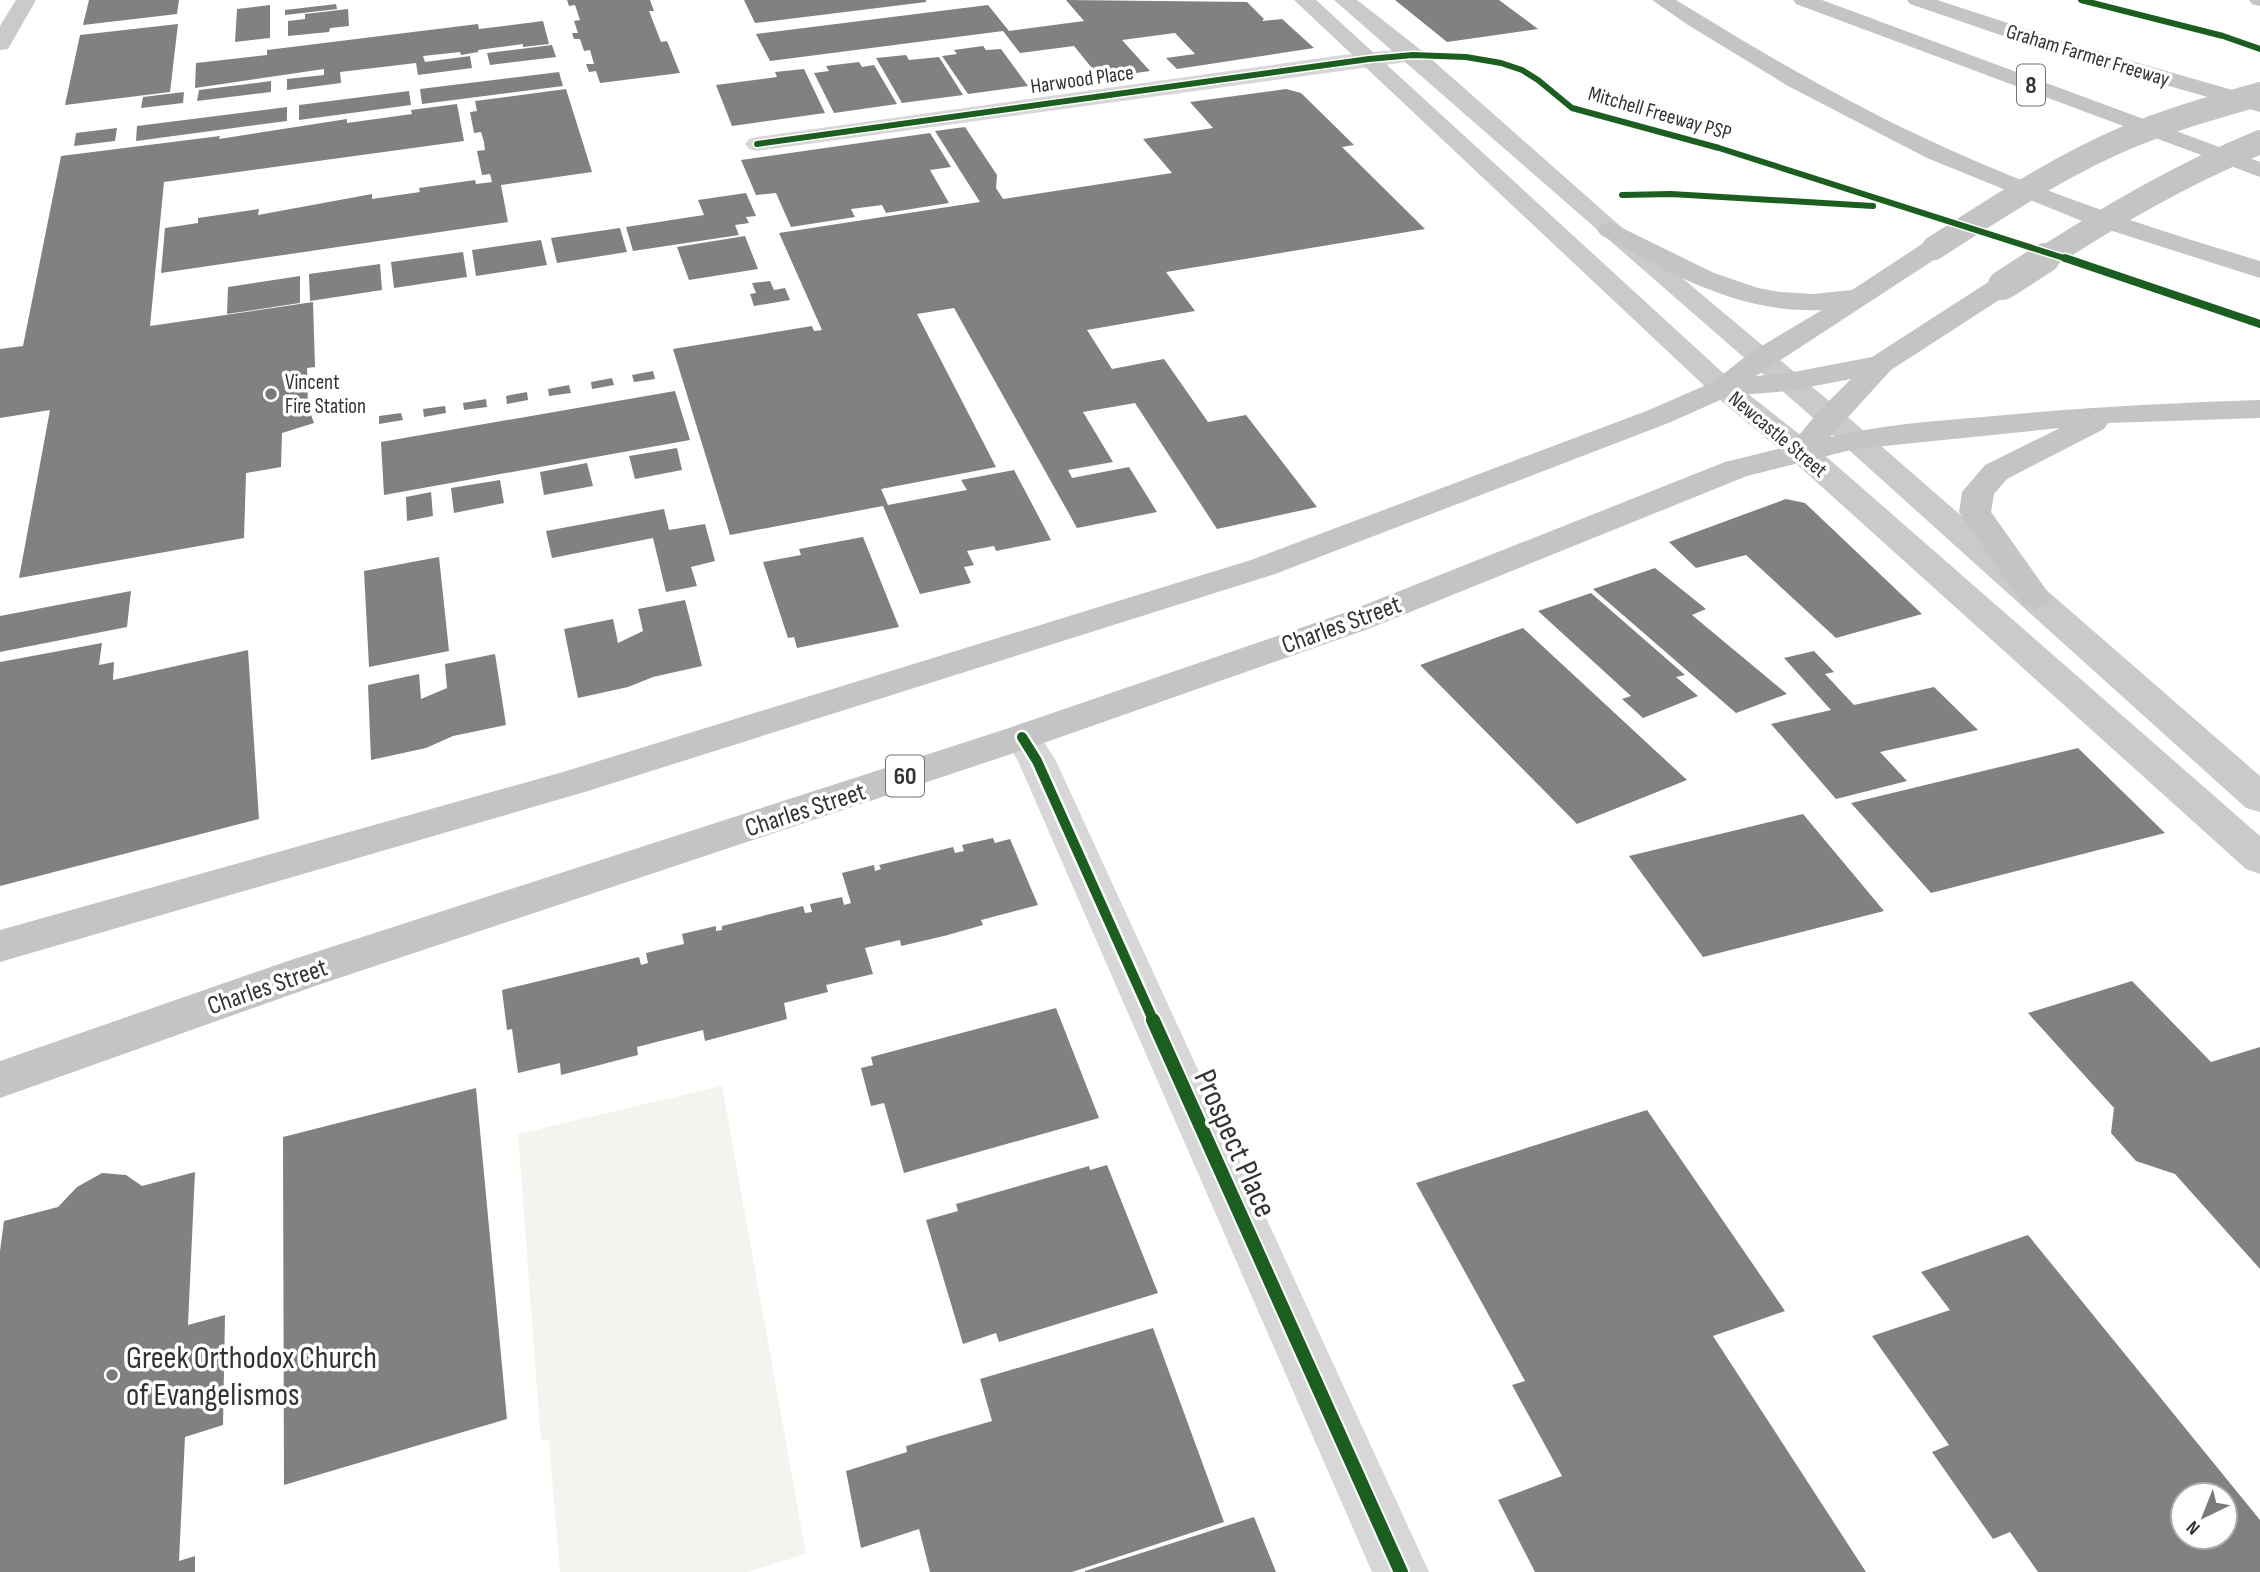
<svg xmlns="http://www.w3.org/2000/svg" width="2260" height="1572" font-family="'Sofia Sans Condensed',sans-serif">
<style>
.green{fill:#f1f5ed}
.building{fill:#818181;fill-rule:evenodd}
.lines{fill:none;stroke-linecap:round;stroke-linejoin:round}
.minor{fill:#d7d7d7;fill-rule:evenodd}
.major{fill:#cacaca;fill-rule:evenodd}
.highway{fill:#c4c4c4;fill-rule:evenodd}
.highway-bridge-far1{stroke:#c4c4c4;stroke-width:24}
.highway-bridge{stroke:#c4c4c4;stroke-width:30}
.cycleway-far3-casing{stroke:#fff;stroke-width:9}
.cycleway-far2-casing{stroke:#fff;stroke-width:11}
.cycleway-far1-casing{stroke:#fff;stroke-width:15}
.cycleway-casing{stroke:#fff;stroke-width:18}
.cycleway-far3{stroke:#1b5e20;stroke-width:6}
.cycleway-far2{stroke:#1b5e20;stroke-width:8}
.cycleway-far1{stroke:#1b5e20;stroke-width:10}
.cycleway{stroke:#1b5e20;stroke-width:14}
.poi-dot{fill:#7a7a7a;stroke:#fff;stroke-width:2.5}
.labels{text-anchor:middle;stroke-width:7;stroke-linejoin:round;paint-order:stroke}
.far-street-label{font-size:21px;fill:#333;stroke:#fff}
.far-poi-label{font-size:21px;fill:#333;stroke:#fff;text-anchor:start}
.shield{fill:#fff;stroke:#707070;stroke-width:2}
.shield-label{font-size:24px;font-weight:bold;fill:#333}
.street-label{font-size:26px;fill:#333;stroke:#fff}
.near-street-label{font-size:32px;fill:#333;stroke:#fff}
.near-poi-label{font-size:32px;fill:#333;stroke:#fff;text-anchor:start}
</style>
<rect width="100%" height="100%" fill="#fff"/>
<path class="green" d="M722,1086L806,1554L747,1572H560L549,1440L541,1441L518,1134Z"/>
<path class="building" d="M89,0H179L177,14L83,25Z
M567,0H650L654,11H649L661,42L667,41L680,73L600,83L596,71L589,72L586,64H594L590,50L584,51L580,39H574L572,33H578L574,21L580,20L575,5L569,6Z
M744,0H926V2L755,23Z
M1066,0L1247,2L1264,19L1262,21L1282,19L1314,48L1177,69L1166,58L1195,54L1175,33L1122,40L1150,71L1100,78L1074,46L1020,53L1003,31L770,61L756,34L988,5L1009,31L1084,21Z
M1395,0H1499L1538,29L1447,42Z
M336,4L337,9L285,15V10Z
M270,5V38L235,42L237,9Z
M348,9L349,26L330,28L329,32L288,36V21L305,19V14Z
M543,21L549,44L523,47V44L478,50V52L461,55L460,52L423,56L425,62L470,56L472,68L418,75L416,63L340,72L341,83L287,90V79L324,75V69L195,88L196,63L267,55V50L478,24L479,29Z
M178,24L170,92L65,105L80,35Z
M552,45L556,57L490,65L487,53Z
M983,46L986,50L1001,49L1028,86L968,94L942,56L957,54L954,50Z
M906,55L909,60L939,57L963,95L902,103L876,58Z
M859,62L862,67L874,65L897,104L834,113L814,73L829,71L826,66Z
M804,69L825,113L732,126L716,85L777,77L775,72Z
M559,72L563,86L422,104L420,89Z
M271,81V92L197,101L199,90Z
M566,89L592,172L501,185L508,222L161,273L165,228L198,223V218L259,209L258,215L372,194V199L420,192L419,188L475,180L476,184L492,182L490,174L482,175L477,151L485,150L484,142L481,132L474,133L470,112L477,111L475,101Z
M1286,89L1301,93L1354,145L1342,147L1425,229L1166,272L1195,311L1087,330L1112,369L1164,359L1208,422L1246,415L1317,507L1217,529L1135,403L1083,412L1113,462L1068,470L1072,478L1129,467L1157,512L1077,528L954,308L917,314L996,467L881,489L888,505L967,490L961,480L1014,470L1051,540L996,551L994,546L967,551L974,565L964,567L971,583L920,594L883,506L730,535L673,349L812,326L814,331L822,330L779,233L980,202L935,131L965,127L997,175L996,188L1003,199L1172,173L1143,139L1213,128L1190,102Z
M409,91L411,105L299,120V105Z
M184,92L183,103L141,108L143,97Z
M457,104L464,141L164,182L150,326L313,302L315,367L307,368L308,407L314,423L282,433L281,467L246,473L244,538L19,578L50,410L0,418V349L23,346L61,156L220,136L219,139L347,119V123L412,114L411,110Z
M287,107V121L136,141L137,126Z
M117,128L115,141L74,146L76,133Z
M930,133L951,167L930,170L949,203L886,213L882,205L851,209L855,217L791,227L776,193L756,195L741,160Z
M746,193L756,216L746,217L749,223L735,225L739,235L633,251L626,227L704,215L698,200Z
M620,228L627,252L557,263L551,238Z
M745,236L758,269L689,280L677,247Z
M541,240L547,265L476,276L472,250Z
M463,252L467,277L394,288L391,262Z
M380,264L382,290L310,301L309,274Z
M300,276V303L227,314L228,287Z
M770,281L774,290L785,288L790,300L754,306L750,294L756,293L752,283Z
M653,371L655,379L634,382L632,375Z
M612,378L614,385L592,389L591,382Z
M569,385L571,393L549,396L548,389Z
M675,391L690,440L384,495L381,442Z
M527,392L528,400L507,404L506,396Z
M486,399L487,407L464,410L463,403Z
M445,406L446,413L424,417L423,409Z
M401,413L403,420L379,424V416Z
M677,448L682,470L635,479L629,456Z
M587,463L593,486L544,495L540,472Z
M500,480L504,503L454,513L451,488Z
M431,492L433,516L407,521L406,497Z
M1786,499L1805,503L1922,614L1836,638L1746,555L1696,568L1669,542Z
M664,509L669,530L705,524L715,561L691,567L697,586L666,592L653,538L552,558L546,531Z
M863,537L899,627L797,648L794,637L788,638L763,562L801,555L799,549Z
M439,557L449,651L369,667L364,571Z
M1655,568L1706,609L1692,615L1787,694L1736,713L1593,589Z
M131,591L127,627L0,652V616Z
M1591,593L1685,675L1676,677L1698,696L1643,718L1622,699L1631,696L1538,611Z
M685,600L702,666L653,677L628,687L578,698L564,629L613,619L618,643L643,631L638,609Z
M1523,628L1687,780L1577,824L1420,665Z
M102,643L99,665L114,662L113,680L248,650L259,819L0,886V662Z
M1814,651L1834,672L1825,674L1854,705L1934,687L1978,730L1880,752L1907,781L1836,799L1771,724L1831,710L1784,658Z
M495,654L506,725L453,736L426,748L371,760L368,685L419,674L421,699L447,688L445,664Z
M2078,748L2165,833L1931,893L1851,803Z
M1803,814L1884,911L1703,957L1629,856Z
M993,838L995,843L1010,839L1038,905L981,920L983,925L944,936L901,946L900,940L865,948L873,974L826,985L828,992L784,1003L787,1019L705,1041L703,1030L637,1047L638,1055L561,1075L560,1063L518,1073L512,1029L507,1030L502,990L639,957L641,965L648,963L646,953L684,944L682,934L716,926V931L722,930V926L803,906L805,913L812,912L810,904L842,897L844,905L851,903L842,873L874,865L875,871L881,869L879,865L953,847L955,853L964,851L962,845Z
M2132,981L2211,1062L2260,1047V1269L2175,1174L2136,1161L2111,1133L2114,1108L2028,1013Z
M1056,1008L1099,1118L904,1173L884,1103L871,1106L861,1068L873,1065L871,1057Z
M476,1088L507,1419L284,1485L283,1137Z
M1647,1110L1785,1311L1713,1336L1866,1572H1535L1498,1500L1562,1476L1512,1385L1525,1381L1416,1183Z
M1107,1165L1158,1293L999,1342L996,1333L963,1344L926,1220L958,1211L956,1204L1089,1166L1090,1170Z
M195,1172L188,1325L225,1315L223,1425L185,1437L179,1561L195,1556V1572H0V1251L4,1221L58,1207L77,1187L102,1173L126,1175L142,1186Z
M2028,1235L2260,1520V1572H2038L2010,1532L1993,1539L1932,1452L1949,1445L1872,1336L1950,1310L1921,1272ZM2183,1495H2225V1537H2183Z
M1153,1328L1224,1522L1072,1572H930L919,1529L861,1548L846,1471L907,1452L906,1446L992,1421L980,1379Z
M1254,1517L1276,1572H1085V1571Z"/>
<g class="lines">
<path class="minor" d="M1413,48L1421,50L1424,55L1421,60L757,151L749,149L745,144L749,139L757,137L1343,55Z
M1022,724L1035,728L1056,761L1429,1572H1372L1018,761L1003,737L1009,728Z"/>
<path class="major" d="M16,0H36L8,49L0,50V26Z
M1294,0H1316L1733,382L1813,445L2260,836V874L2246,869L1791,459L1713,394Z
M1334,0H1357L1421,50L1619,225L1841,411L2260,776V812L2246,808L1819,423Z"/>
<path class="highway" d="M1652,0H1676C1764,54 1852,106 1946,148C2047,194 2153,229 2260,261V278L2087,223L1927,158L1788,86L1688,25Z
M1793,0H1822L2260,162V177L1796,4Z
M1907,0H1937L2066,42L2260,98V112L2050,52L1910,4Z
M2249,0H2260V6L2252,4Z
M1610,222L1714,273L1758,288L1780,292L1813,294L1852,290L1925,242L1934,240L1943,242L1947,248L1943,254L1756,376L1788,373L1872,357L1993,279L2003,277L2013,279L2017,285L2013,291L1891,370L1830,437C1880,425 1932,421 1983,417C2076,408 2167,403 2260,400V418L2108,423L2104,429L2007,479L1994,494L1991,512L2052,598L2047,605L2035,609L2023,605L1959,512L1962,492L1985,465L2060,428L1855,449L1747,476L1368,629L1035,746L318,985L0,1098V1061L288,961L1009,728L1344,613L1725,462L1790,446L1819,411L1851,379L1788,391L1729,396L1671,422L1275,574L588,791L0,962V930L563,772L1251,560L1649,410L1713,382L1750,353L1822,310C1740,314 1670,274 1601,235L1597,230L1601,225Z"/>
<path class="highway-bridge-far1" d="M1934,248C1997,208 2059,166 2128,137C2171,119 2216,107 2260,94
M2042,260C2114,214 2182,174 2260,142"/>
<path class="highway-bridge" d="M2003,285L2045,258"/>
<defs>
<path id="cycleway-far3" d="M2081,0L2223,36L2260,49
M757,144L1369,59L1413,55L1466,57L1501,63L1522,70L1538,80L1572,108L1719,148L2070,260
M1622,195L1671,194L1873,206"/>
<path id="cycleway-far2" d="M2065,258L2260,324"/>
<path id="cycleway-far1" d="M1022,737L1037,761L1154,1022"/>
<path id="cycleway" d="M1153,1020L1401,1572"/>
</defs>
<use href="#cycleway-far3" class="cycleway-far3-casing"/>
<use href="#cycleway-far2" class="cycleway-far2-casing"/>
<use href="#cycleway-far1" class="cycleway-far1-casing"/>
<use href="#cycleway" class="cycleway-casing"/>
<use href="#cycleway-far3" class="cycleway-far3"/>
<use href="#cycleway-far2" class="cycleway-far2"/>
<use href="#cycleway-far1" class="cycleway-far1"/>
<use href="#cycleway" class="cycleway"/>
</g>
<g class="poi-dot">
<circle cx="271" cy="394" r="7"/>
<circle cx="112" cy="1375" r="7"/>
</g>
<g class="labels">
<g class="far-street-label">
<text transform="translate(2088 55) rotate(17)" y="7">Graham Farmer Freeway</text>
<text transform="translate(1082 79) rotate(-8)" y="7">Harwood Place</text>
<text transform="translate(1660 113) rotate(16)" y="7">Mitchell Freeway PSP</text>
<text transform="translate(1778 434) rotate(40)" y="7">Newcastle Street</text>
</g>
<g class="far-poi-label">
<text x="285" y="389">Vincent<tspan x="285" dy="24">Fire Station</tspan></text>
</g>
<g class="shield">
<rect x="2017" y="64.5" width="28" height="41" rx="5"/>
<rect x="886" y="755.5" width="38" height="41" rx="5"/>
</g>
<g class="shield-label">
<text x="2031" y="93">8</text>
<text x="905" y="784">60</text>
</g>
<g class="street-label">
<text transform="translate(1341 624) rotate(-20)" y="9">Charles Street</text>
<text transform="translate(805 809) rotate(-18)" y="9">Charles Street</text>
<text transform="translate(267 986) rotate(-19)" y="9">Charles Street</text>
</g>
<g class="near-street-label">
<text transform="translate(1236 1143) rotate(66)" y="11">Prospect Place</text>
</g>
<g class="near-poi-label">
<text x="126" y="1368">Greek Orthodox Church<tspan x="126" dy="37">of Evangelismos</tspan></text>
</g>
</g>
<g transform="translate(2204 1516) rotate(223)"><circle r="33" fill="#ffffff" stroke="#adadad" stroke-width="2"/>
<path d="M0-5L12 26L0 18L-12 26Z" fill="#7a7a7a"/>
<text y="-10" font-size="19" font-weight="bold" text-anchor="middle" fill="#333333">N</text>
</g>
</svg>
